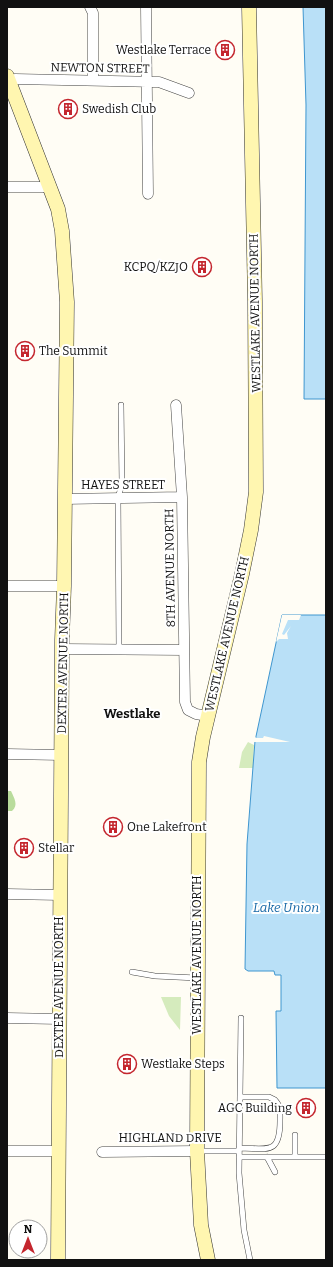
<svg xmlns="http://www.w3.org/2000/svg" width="333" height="1267" font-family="Bitter,serif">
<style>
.green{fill:#d5ebbd}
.forest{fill:#b9dc9c}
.water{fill:#b9e0f7;stroke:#3f96cf}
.pier{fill:#fffdf5}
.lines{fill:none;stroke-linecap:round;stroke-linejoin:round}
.lane-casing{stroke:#444;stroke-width:6}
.street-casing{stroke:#444;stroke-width:11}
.secondary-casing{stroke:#333;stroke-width:15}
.lane{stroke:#fff;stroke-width:5}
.street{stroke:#fff;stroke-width:10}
.secondary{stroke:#fff6b0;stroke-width:14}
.labels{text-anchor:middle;stroke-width:4;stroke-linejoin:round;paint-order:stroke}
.poi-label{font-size:12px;fill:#111;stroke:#fff;text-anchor:start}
.street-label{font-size:12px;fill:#111;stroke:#fff}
.neighbourhood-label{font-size:13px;font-weight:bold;fill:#111;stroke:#fff}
.water-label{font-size:13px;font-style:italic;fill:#1768a6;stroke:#fff}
</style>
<rect width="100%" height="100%" fill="#fffdf5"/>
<path class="green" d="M248,742L254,745L253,768H239L242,752Z
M161,997H181L180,1030L169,1016Z"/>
<path class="forest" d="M7,791H11C14,798 19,805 12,811H7Z"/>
<path class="water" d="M303,7H326V399H304L306,105Z
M282,615H326V1088H277L276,1011H281V975H275L274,971H248L245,969L247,844L255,741Z"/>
<path class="pier" d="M282,615H301L299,620H288L282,634L284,635L291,626L287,633L288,639H279L276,642Z
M254,735L256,738H263L264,736L290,742H253Z"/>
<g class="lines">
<defs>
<path id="lane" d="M119,650L118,498L122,484L121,405
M132,972L155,976L197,978
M241,1018L239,1173L244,1230L250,1260
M295,1135V1157
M239,1148C267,1148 280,1156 280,1121C280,1113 281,1106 275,1100L269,1097H241
M198,1151H239
M239,1157H326
M267,1157L275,1172"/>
<path id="street" d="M90,7L93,13V80
M146,7L148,194
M9,81L15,79L159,82L189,93
M7,187H50
M176,405L182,497L185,702L188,710L196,714L208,716
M64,499L182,497
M7,586H64
M62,649L184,650
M7,754L61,755
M7,894L60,895
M7,1018L59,1019
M7,1151H58
M102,1152L197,1151"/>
<path id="secondary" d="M7,76L58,209L62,231L67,302L64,586L62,640L58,1260
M208,1260L201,1225L197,1151L199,762L203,737L242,574L251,530L256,492L255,301L249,7"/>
</defs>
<use href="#lane" class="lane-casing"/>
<use href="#street" class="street-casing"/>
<use href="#secondary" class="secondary-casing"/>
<use href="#lane" class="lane"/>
<use href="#street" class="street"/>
<use href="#secondary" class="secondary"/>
</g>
<defs>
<symbol id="building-ring" viewBox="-11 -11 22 22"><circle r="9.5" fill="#fff" stroke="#c4262e" stroke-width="1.5"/><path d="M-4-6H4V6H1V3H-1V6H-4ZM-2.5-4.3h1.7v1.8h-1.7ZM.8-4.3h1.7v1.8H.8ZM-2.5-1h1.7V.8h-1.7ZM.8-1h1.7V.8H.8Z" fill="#c4262e"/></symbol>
</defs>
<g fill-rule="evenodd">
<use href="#building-ring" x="214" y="39" width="22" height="22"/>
<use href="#building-ring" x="57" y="98" width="22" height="22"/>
<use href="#building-ring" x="191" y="256" width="22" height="22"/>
<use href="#building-ring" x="14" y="340" width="22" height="22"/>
<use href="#building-ring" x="102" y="816" width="22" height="22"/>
<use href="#building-ring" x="13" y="837" width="22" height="22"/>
<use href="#building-ring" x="116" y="1053" width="22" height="22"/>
<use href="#building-ring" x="295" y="1097" width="22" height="22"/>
</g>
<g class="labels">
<g class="poi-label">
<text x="211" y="54" text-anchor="end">Westlake Terrace</text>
<text x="82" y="113">Swedish Club</text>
<text x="188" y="271" text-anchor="end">KCPQ/KZJO</text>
<text x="39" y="355">The Summit</text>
<text x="127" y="831">One Lakefront</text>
<text x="38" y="852">Stellar</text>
<text x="141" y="1068">Westlake Steps</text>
<text x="292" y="1112" text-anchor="end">AGC Building</text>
</g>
<g class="street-label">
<text transform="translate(100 68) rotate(1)" y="4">NEWTON STREET</text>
<text transform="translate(255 313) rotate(-91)" y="4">WESTLAKE AVENUE NORTH</text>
<text x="123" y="489">HAYES STREET</text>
<text transform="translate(170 568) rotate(-91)" y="4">8TH AVENUE NORTH</text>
<text transform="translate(227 634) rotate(-77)" y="4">WESTLAKE AVENUE NORTH</text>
<text transform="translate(63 663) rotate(-89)" y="4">DEXTER AVENUE NORTH</text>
<text transform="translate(197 955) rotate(-90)" y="4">WESTLAKE AVENUE NORTH</text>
<text transform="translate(59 987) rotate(-90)" y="4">DEXTER AVENUE NORTH</text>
<text x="170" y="1142">HIGHLAND DRIVE</text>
</g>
<g class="neighbourhood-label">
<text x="132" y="718">Westlake</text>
</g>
<g class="water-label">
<text x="286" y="912">Lake Union</text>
</g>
</g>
<rect width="333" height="1267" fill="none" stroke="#111111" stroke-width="16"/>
<g transform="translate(28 1239)"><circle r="19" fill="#ffffff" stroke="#a0a0a0"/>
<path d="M0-3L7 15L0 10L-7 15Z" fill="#c4262e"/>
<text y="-6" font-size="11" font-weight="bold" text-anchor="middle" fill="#111111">N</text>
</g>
</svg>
